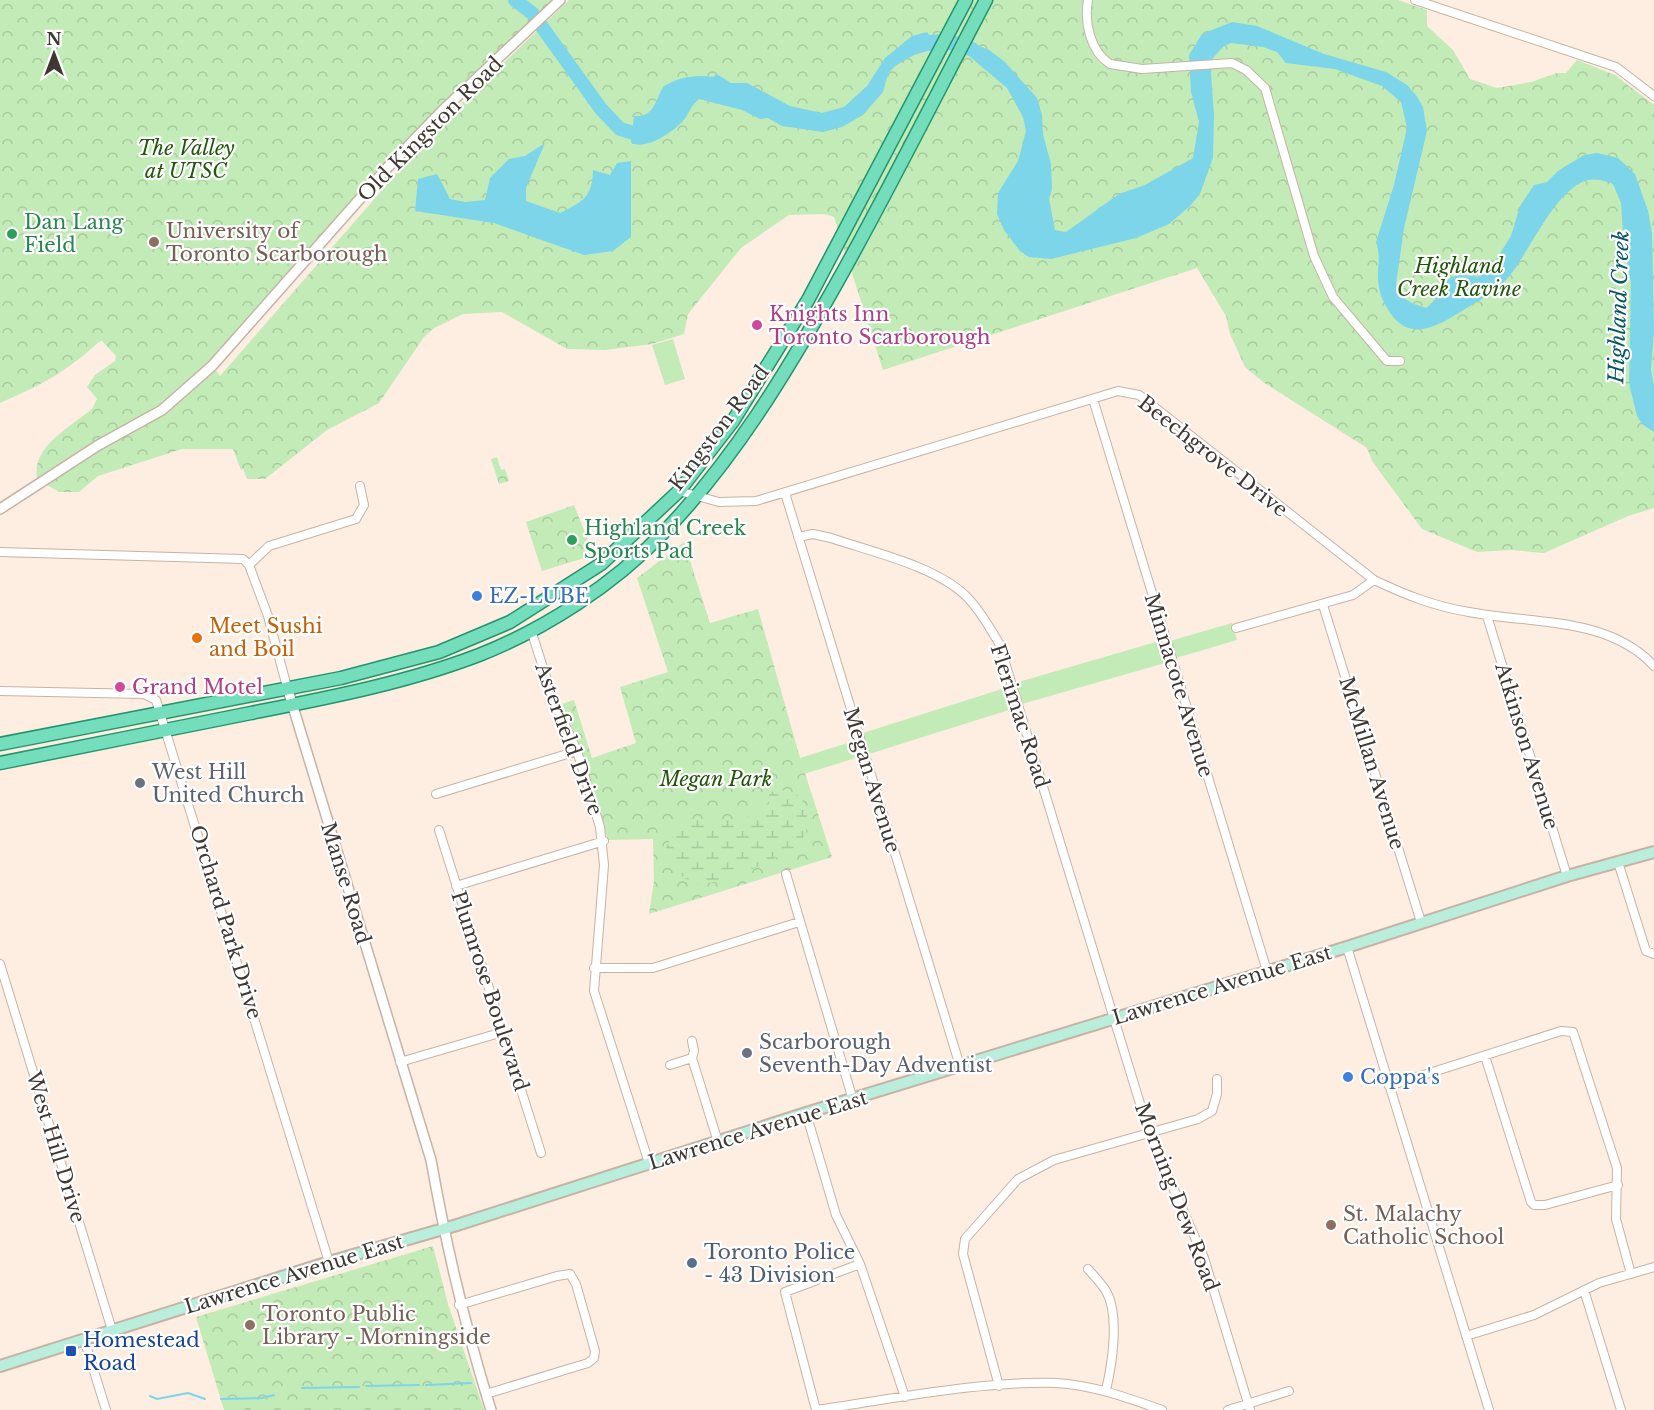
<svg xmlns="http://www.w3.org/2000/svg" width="1654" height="1410" font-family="'Libre Baskerville',serif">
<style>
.grass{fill:#c2ebb7}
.forest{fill:url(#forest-crowns)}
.wetland{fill:url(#wetland-marsh)}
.water{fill:#7dd5ea}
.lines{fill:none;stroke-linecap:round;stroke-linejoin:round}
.stream{stroke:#7dd5ea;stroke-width:2}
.river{stroke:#7dd5ea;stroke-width:14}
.minor-casing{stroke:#c7b3a6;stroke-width:10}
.tertiary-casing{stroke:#c7b3a6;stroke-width:12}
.secondary-casing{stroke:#c7b3a6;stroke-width:14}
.primary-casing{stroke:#24946e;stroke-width:15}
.minor{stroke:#fff;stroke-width:8}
.tertiary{stroke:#fff;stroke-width:9}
.secondary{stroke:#b9eedd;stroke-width:10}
.primary{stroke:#73ddbc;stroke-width:12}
.leisure-dot{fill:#2e9e5b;stroke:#fff;stroke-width:2}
.education-dot{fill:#8d6e63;stroke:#fff;stroke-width:2}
.hotel-dot{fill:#d1479c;stroke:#fff;stroke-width:2}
.shop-dot{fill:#3f7fe0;stroke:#fff;stroke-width:2}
.food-dot{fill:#e8710a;stroke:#fff;stroke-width:2}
.worship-dot{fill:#6b7280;stroke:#fff;stroke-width:2}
.service-dot{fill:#5c6f8a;stroke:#fff;stroke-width:2}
.transit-dot{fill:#1a4fb4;stroke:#fff;stroke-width:2}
.labels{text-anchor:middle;stroke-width:4.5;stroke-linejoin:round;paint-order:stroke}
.street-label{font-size:20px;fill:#403732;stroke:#fff}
.park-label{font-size:20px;font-style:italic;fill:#1f5608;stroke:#fff}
.leisure-label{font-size:20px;fill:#27864d;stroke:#fff;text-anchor:start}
.education-label{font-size:20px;fill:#785e54;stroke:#fff;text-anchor:start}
.hotel-label{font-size:20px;fill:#b23c85;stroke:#fff;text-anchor:start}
.shop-label{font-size:20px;fill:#366cbe;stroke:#fff;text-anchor:start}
.food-label{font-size:20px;fill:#c56008;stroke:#fff;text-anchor:start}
.worship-label{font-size:20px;fill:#5b616d;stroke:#fff;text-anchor:start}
.service-label{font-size:20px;fill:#4e5e75;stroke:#fff;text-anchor:start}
.transit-label{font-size:20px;fill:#164399;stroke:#fff;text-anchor:start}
.water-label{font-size:21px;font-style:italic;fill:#075665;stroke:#fff}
</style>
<defs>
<pattern id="forest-crowns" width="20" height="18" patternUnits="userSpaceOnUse" patternTransform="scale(1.5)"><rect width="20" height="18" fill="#c2ebb7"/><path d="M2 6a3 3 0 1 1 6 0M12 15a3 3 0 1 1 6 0" fill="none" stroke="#a8ca9e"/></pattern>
<pattern id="wetland-marsh" width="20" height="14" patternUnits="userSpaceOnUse" patternTransform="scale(1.5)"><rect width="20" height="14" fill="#c2ebb7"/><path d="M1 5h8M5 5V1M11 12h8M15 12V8" fill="none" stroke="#a8ca9e"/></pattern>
</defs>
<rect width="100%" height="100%" fill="#feede1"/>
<path class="grass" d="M673,339L685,379L665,385L652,345Z
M1232,623L1237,640L1176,658L1170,641Z
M1159,641L1165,663L1022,704L1015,683Z
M1005,688L1012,709L869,754L863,733Z
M854,741L859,757L804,774L800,758Z"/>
<path class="forest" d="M0,0H552L461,90L216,370L220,376L438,126L569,0H1398L1427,10V26L1453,50L1470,79L1497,88L1531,82L1557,73H1566L1577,60L1615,75L1654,105V508L1628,516L1544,553L1512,550L1477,552L1422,529L1372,461L1367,448L1263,382L1245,367L1230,334L1226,316L1197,268L883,370L834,217L825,214L789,215L741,248L688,314L684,334L652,344L605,350L567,349L502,312L463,314L434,328L424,337L379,403L327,430L265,479H247L243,469L241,470L233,449H182L98,476L79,492H59L37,479C31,447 70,427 92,409L97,399L87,387L95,375L115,361L116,356L102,341L99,342C63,374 43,384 0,403Z
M497,457L501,470L505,469L509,481L499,484L491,459Z
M574,505L594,555L542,571L526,522Z
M684,542L710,623L758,609L800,758L832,857L649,914L654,880L653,839L608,840L585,760L562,704L574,700L592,758L636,743L620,687L668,672L637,578Z
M433,1246L448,1304L484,1410H224L196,1317Z"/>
<path class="wetland" d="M775,790C783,790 791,790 797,795C811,805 810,833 798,844C783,858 721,884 701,884C686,884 669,865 665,851L676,824C709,810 734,834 769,804V794Z"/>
<path class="water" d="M1232,22L1257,26L1324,54L1386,72L1407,85L1416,95L1423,107L1427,131L1404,228L1396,284C1401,300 1411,303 1426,308C1449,292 1436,269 1478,277L1490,269L1511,236L1520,206L1534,185L1547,182L1558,171L1584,155L1597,153L1618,158L1635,174L1648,211L1652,233L1654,331L1651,370L1654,386V432L1642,424L1637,416L1629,383L1631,283L1624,246L1621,203L1613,184C1603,180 1592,177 1582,182C1551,197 1529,254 1506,280C1494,293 1480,300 1465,309C1438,326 1408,345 1387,308C1370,280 1384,263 1376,242L1394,185L1407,128L1401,102L1382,86L1335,69L1286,63L1277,52L1263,47L1231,43L1224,46L1213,58L1211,73L1214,116L1213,158L1200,194L1190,206L1169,224L1136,238L1051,259L1029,257L1020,251L1004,230L997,214L998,193L1018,161L1026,131L1023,117L1007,88L969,56L950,50L927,51L914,55L895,66L888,74L883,92L863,115L842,127L823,132L782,126L768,118L760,119L742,110L699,99C690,106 689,115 682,122C671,133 647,150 631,143L634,116C654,118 655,101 663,87C677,77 697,74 713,77L717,74L731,83H747L790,106L822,113L844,107L867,86L885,58L912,36L927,32L932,39L939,43L954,44L968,41L989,50L1005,62L1037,98L1042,115L1043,134L1051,164L1052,189L1049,199L1055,230L1066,232L1119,194L1145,185L1193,158L1199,122L1191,92L1189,55L1202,34Z
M545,143L526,188V201L560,213C584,201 592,197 593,170L610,175L617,163L631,161V237L613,251L584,255L494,223L415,211L418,179L437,174L450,199L465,202L485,200L490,178L509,159L525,156Z"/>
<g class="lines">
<path class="stream" d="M426,1385L471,1383
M366,1386L419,1385
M302,1388L359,1387
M150,1396L157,1399L188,1393L205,1399
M221,1399L262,1398L274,1395"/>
<path class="river" d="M515,0L532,13L601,109L620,129L637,134L650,131
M918,46C937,38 954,41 972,49"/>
<defs>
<path id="minor" d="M1088,0C1084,22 1090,51 1110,64L1142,69L1232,63L1246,70L1265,88L1314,256L1333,297L1387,361H1400
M1415,0L1616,67L1654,96
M1093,399L1267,971
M679,491L719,502L756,501L1118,391L1139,395L1374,580C1406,595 1433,606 1469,612C1530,624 1608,616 1654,666
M785,493L960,1066
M798,537L813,534L831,538C872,552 936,566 967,597C981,611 989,627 999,643L1149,1133L1204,1258L1250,1410
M0,552L243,559L249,565L268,616L287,687
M249,565L269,546L356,519L364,505L360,486
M1323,605L1421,922
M1487,616L1567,876
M1236,628L1353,595L1374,580
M531,630L553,699L577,751L600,827L604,865L594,991L649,1163
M0,691L144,694L156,700L329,1262
M436,794L577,751
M439,830L541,1153
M1618,862L1646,951L1654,954
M786,874L853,1100
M456,886L604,841
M1347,947L1489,1410
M0,964L112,1330
M594,968H653L799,922
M692,1041L694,1051L692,1058L718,1142
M1485,1056L1531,1202L1534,1205H1545L1618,1185
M400,1062L503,1032
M670,1065L692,1058
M1389,1086L1561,1031L1573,1032L1617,1168L1616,1219L1631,1274
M806,1113L836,1215L860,1264L905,1397
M1088,1269C1094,1276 1101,1283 1106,1291C1120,1315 1112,1365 1106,1390
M1584,1290L1621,1410
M459,1305L557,1276L570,1274L576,1284L595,1351L594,1358L588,1363L486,1394
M1466,1336L1534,1315L1599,1283L1654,1267
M84,1339L106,1410
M999,1386L963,1254L965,1239L1018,1179L1054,1160L1198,1119L1212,1111L1217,1094V1079
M816,1410C894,1399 977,1381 1056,1383C1093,1385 1128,1398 1162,1410
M816,1410L785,1292L860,1264
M1228,1410L1289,1391"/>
<path id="tertiary" d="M0,509L97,446L162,410L212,366L388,167L444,109L560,0
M287,687L431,1160C446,1245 465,1327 491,1410"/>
<path id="secondary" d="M0,1366L329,1262L457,1225L806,1113L1347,947L1567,876L1654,852"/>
<path id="primary" d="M0,744L341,678L439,652L510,622L601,564L679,491L733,421L808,300L966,0
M0,763C84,746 167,730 251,713C327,698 406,683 479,655C545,629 613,585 663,533C733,461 786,373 835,286C888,192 936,95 986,0"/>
</defs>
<use href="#minor" class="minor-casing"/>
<use href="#tertiary" class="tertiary-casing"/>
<use href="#secondary" class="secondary-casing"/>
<use href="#primary" class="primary-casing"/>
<use href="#minor" class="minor"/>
<use href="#tertiary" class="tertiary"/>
<use href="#secondary" class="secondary"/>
<use href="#primary" class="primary"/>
</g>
<g class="leisure-dot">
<circle cx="12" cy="234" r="6"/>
<circle cx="572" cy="540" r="6"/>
</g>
<g class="education-dot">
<circle cx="154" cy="242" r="6"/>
<circle cx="1331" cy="1225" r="6"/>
<circle cx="250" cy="1325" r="6"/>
</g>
<g class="hotel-dot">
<circle cx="757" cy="325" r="6"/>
<circle cx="120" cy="687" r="6"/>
</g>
<g class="shop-dot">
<circle cx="477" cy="596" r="6"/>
<circle cx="1348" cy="1077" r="6"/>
</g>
<circle class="food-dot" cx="197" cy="638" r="6"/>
<g class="worship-dot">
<circle cx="140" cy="783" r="6"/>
<circle cx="747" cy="1053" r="6"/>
</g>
<circle class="service-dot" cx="692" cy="1263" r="6"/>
<rect class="transit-dot" x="65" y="1345" width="12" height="12" rx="3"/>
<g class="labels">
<g class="street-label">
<text transform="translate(430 129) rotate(-45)" y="7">Old Kingston Road</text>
<text transform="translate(719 428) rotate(-53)" y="7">Kingston Road</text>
<text transform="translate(1213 456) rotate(38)" y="7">Beechgrove Drive</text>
<text transform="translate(1179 685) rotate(73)" y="7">Minnacote Avenue</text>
<text transform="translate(1020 716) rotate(72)" y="7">Flerimac Road</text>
<text transform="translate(569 739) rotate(70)" y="7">Asterfield Drive</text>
<text transform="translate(1527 746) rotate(73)" y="7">Atkinson Avenue</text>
<text transform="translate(1372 763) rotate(73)" y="7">McMillan Avenue</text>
<text transform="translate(872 780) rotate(73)" y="7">Megan Avenue</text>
<text transform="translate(346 883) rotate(73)" y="7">Manse Road</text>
<text transform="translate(226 922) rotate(73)" y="7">Orchard Park Drive</text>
<text transform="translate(1222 985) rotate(-17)" y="7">Lawrence Avenue East</text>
<text transform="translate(490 991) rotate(72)" y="7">Plumrose Boulevard</text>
<text transform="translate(758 1130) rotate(-17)" y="7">Lawrence Avenue East</text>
<text transform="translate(56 1147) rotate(73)" y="7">West Hill Drive</text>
<text transform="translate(1177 1197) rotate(69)" y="7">Morning Dew Road</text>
<text transform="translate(294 1274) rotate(-17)" y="7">Lawrence Avenue East</text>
</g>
<g class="park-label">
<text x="186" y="155">The Valley<tspan x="186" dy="23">at UTSC</tspan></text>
<text x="1459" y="273">Highland<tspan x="1459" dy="23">Creek Ravine</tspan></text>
<text x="716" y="786">Megan Park</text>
</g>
<g class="leisure-label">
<text x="24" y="229">Dan Lang<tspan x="24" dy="23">Field</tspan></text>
<text x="584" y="535">Highland Creek<tspan x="584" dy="23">Sports Pad</tspan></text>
</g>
<g class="education-label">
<text x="166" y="238">University of<tspan x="166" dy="23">Toronto Scarborough</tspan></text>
<text x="1343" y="1221">St. Malachy<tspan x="1343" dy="23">Catholic School</tspan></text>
<text x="262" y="1321">Toronto Public<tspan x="262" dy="23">Library - Morningside</tspan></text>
</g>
<g class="hotel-label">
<text x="769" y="321">Knights Inn<tspan x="769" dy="23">Toronto Scarborough</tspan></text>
<text x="132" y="694">Grand Motel</text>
</g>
<g class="shop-label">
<text x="489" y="603">EZ-LUBE</text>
<text x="1360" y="1084">Coppa's</text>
</g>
<g class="food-label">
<text x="209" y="633">Meet Sushi<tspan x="209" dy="23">and Boil</tspan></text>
</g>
<g class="worship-label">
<text x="152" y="779">West Hill<tspan x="152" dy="23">United Church</tspan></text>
<text x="759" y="1049">Scarborough<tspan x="759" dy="23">Seventh-Day Adventist</tspan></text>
</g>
<g class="service-label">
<text x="704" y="1259">Toronto Police<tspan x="704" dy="23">- 43 Division</tspan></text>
</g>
<g class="transit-label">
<text x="83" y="1347">Homestead<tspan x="83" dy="23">Road</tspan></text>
</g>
<g class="water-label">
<text transform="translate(1619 307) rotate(-88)" y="7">Highland Creek</text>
</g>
</g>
<g transform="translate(54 54)" stroke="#ffffff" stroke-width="4.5" paint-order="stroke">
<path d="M0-4.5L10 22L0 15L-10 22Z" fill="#403732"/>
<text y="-9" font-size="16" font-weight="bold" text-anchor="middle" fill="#403732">N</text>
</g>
</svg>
